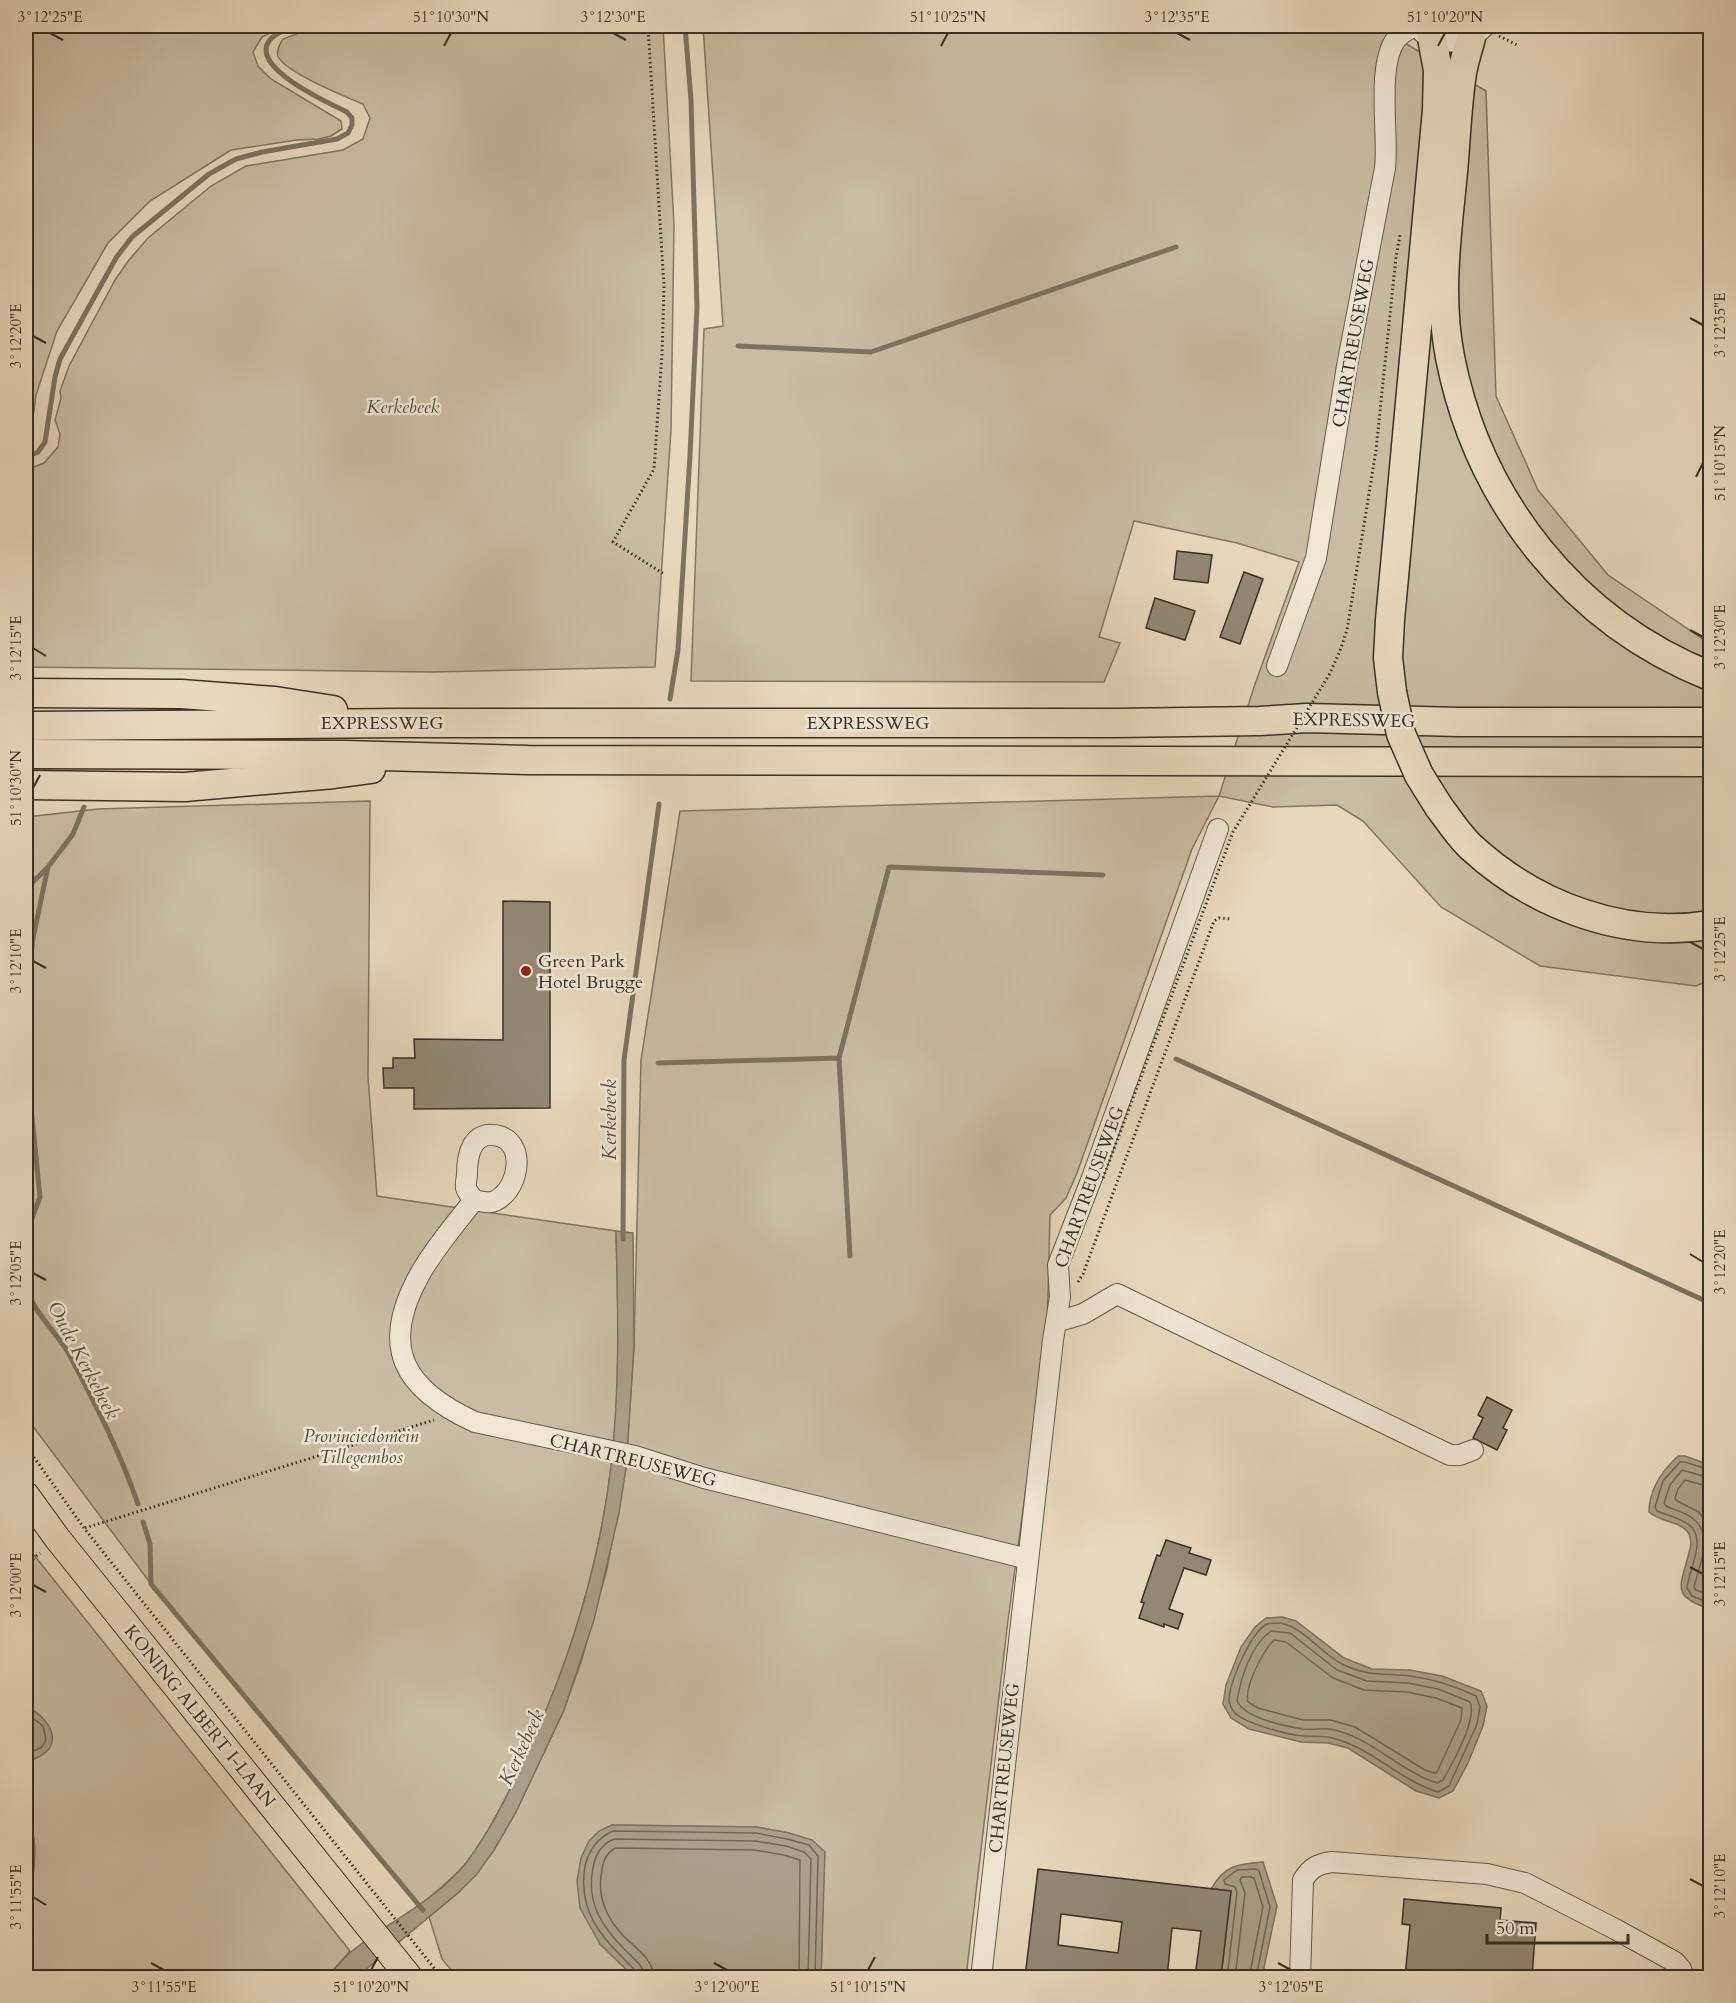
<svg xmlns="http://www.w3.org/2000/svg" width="1736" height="2003" font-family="Cardo,serif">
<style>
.green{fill:#cbbba3;stroke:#827664;stroke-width:1.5}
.water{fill:#ad9e89;stroke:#7e7261;stroke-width:1.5}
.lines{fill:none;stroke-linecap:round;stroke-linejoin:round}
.shore{stroke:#726757;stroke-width:1.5}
.stream{stroke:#7e7261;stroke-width:5}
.building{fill:#948774;stroke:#383025;stroke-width:1.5;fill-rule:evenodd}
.minor-casing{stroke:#645a4b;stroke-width:22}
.major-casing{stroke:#383025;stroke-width:28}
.highway-casing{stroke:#383025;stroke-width:31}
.path{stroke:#383025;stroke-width:3;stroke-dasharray:1.5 3;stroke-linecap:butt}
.minor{stroke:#f1e5d4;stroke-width:20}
.major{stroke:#e9d7bd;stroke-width:26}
.highway{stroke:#e9d7bd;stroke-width:28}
.highway-bridge-casing{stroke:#383025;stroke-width:31;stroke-linecap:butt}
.path-bridge{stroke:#383025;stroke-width:3;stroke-dasharray:1.5 3;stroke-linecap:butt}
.highway-bridge{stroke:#e9d7bd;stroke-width:28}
.ticks{fill:none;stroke:#383025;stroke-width:2}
.poi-dot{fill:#8f2418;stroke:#f1e5d4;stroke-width:2}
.labels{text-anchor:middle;stroke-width:5;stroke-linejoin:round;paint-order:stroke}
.street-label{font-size:18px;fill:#383025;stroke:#f1e5d4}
.park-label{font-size:18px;font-style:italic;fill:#554c3e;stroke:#f1e5d4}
.poi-label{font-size:18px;fill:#383025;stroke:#f1e5d4;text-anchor:start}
.water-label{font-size:20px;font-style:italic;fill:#554c3e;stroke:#f1e5d4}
.neatline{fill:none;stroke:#383025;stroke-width:2}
.ticks-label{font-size:15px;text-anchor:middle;fill:#383025}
</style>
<rect width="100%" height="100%" fill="#e9d7bd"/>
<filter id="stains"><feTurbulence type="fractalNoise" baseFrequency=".00333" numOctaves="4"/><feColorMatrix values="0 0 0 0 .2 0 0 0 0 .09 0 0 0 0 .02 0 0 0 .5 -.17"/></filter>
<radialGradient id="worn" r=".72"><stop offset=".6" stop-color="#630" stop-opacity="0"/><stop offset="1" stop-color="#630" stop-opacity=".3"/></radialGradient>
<path class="green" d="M26,26H283L262,37L253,52L258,66L271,79L341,121L342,129L331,136L319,139L297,140L231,150L150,201L108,243L57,331L36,395L30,440L26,436Z
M318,26H663L674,225L671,430L655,667L432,672L26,667V470L44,463L58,447L60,434L55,420L61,398L60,391L69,366L115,280L129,260L148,238L211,186L246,166L343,150L363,139L370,118L363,104C346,97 284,72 278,56C276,50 280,44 283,39Z
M703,26H1376L1486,91L1496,396L1538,490L1608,575L1710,644V980L1696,986L1540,966L1441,907L1363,821L1337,805L1273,807L1219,796L1192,849L1077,1173L1066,1198L1050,1215L1047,1333L1008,1620L966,1977H821L824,1852L789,1833L756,1827L612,1825L600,1944L634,1977H457L442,1959L429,1917L459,1892L494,1850L516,1812L564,1710L582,1659L607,1569L626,1468L634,1346L641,1060L680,811L1219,796L1254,687L1299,562L1237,543L1134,521L1099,637L1120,643L1104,682L691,681L704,329L723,326Z
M370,801L368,1077L377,1196L616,1231C618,1310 621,1389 611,1467C598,1574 564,1680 516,1777C501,1807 486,1837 466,1863C453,1879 435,1892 419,1906L151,1584L26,1417V817L98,809Z
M26,1545L350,1951L327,1977H26V1895C34,1877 41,1836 26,1821Z"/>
<path class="water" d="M616,1231L633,1233L634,1346L626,1468L619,1513L594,1620L564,1710L516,1812L494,1850L477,1874L459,1892L357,1977L327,1978C335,1969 343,1958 352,1951C389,1921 436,1901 466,1863C494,1826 514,1782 533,1740C572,1654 600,1560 611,1466C620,1388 618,1310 616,1231Z
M1678,1456H1685L1710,1465V1609C1671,1596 1680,1588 1689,1553C1691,1546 1692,1541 1689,1534C1682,1521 1659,1522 1649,1512C1649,1489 1662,1471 1678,1456Z
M1282,1617L1296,1621L1344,1658L1372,1669L1410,1670L1442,1676L1481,1691L1487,1706L1483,1726L1468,1763L1453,1791L1439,1798L1416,1791L1348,1748L1328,1743L1301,1742L1249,1729L1231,1718L1223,1704L1226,1685L1241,1647L1255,1627L1266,1618Z
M26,1706C56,1722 66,1751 26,1762Z
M26,1821C31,1826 31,1831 32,1838C36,1861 36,1873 26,1895Z
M612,1825L756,1827L789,1833L812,1840L825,1852L821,1977H634L600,1944L580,1908L577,1881L581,1858L589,1841L599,1831Z
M1263,1862L1277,1906L1262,1977H1221L1231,1891L1211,1889C1225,1865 1237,1864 1263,1862Z"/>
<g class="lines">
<path class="shore" d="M1710,1470L1685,1462H1680L1663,1481L1655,1507L1657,1511C1667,1515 1679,1518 1688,1524C1708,1538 1689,1569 1687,1588L1692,1596L1710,1603
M1710,1478L1682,1470L1670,1485L1664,1503L1666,1506C1674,1510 1685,1512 1692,1518C1715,1534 1699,1566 1694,1587L1696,1590L1710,1595
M1710,1487L1685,1480L1678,1489L1675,1498L1677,1501L1699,1512L1710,1528
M1281,1623C1306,1629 1320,1653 1342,1664C1368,1677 1383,1673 1410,1676C1433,1679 1455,1686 1476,1696L1480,1707L1477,1724L1449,1786L1438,1792C1399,1780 1371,1747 1332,1738C1323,1735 1314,1737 1304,1736C1289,1735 1246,1724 1235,1713C1233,1711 1230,1705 1229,1701C1229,1683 1251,1632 1267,1624C1271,1623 1277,1623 1281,1623Z
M1271,1631L1290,1633L1337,1670L1367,1681L1408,1683L1438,1689L1470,1702C1478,1719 1452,1764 1443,1780L1437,1783C1399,1771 1370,1736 1330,1729C1321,1728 1312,1730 1303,1729C1284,1726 1245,1718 1237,1701C1241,1677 1251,1645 1271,1631Z
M1274,1640L1286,1642L1333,1678L1364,1690L1407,1692L1436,1698L1462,1708L1461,1720L1437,1772L1435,1773L1425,1770L1355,1727L1331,1720H1303L1258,1708L1248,1702C1244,1687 1263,1651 1274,1640Z
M26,1713L43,1726L46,1740L42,1747L26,1755
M637,1978L636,1971C604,1939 577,1915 585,1866C589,1850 597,1838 613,1831L756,1833L787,1839L809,1845L818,1856L815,1978
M645,1978C644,1966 634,1959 626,1951C602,1927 586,1903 593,1868C595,1855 602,1844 614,1839L755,1841L786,1846L804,1852L811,1859L808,1978
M654,1978C653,1956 631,1946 619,1931C604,1913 597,1893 602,1870C603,1861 607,1852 616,1848L754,1850L784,1855L800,1860L799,1978
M1227,1978L1237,1892L1235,1887L1225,1884L1224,1880L1237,1870L1256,1869L1259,1871L1270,1907L1256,1978
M1235,1978L1245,1893L1240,1880L1242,1877H1251L1254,1878L1263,1907L1249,1978"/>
<path class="stream" d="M738,346L871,352L1176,247
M26,456H29L38,452L45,442L55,377L60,359L116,258L132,237L209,174L236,159L262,152L337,139L348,133L352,125V118L347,112C329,103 250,68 269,41C275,33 285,30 293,26
M670,699L678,650L690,455L697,307L691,100L685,26
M26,889L48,867
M1176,1059L1710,1303
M658,1063L839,1058
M26,1234L40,1197L28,1078L31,1043L28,1015L29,975L33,938L48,867L73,834L84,807
M623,1239L624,1060L659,804
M850,1256L839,1058L889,867L1103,875
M26,1261C26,1268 25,1277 26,1284C31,1311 56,1331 69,1354C95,1403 120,1452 138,1504
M143,1522L150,1544L151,1584L423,1910"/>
</g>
<path class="building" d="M1177,551L1212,555L1208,583L1174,579Z
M1244,572L1263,579L1240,644L1220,637Z
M1155,598L1195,611L1185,640L1146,628Z
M503,901L550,902V1108L414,1109V1088H384L383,1068H393V1058H415L414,1039L503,1040Z
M1487,1397L1512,1410L1503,1428L1507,1430L1497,1450L1473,1438L1483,1418L1478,1415Z
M1166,1540L1191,1548L1189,1553L1211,1560L1206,1575L1184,1568L1169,1609L1183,1614L1178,1629L1164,1624V1627L1139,1618L1144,1603L1141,1602L1157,1555L1160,1556Z
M1038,1869L1231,1891L1221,1977H1195L1201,1931L1172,1928L1167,1977H1025ZM1061,1914L1122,1922L1118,1953L1058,1945Z
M1404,1899L1501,1908L1500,1920L1536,1923L1532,1977H1405L1410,1925L1402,1924Z"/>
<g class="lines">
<defs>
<path id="minor" d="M1422,32C1444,47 1467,44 1485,26
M1277,666L1316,558L1347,366L1385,168C1389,133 1376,67 1396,39C1401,33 1409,29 1415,26
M474,1200C472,1197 467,1192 466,1188C465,1184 467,1178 467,1174C467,1155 472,1129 499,1136C528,1144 518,1194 492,1202C487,1203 479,1201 474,1200C457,1222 433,1250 420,1274C379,1347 403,1389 475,1422L635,1456L704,1478L1028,1559
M1056,1322L1083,1314L1117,1294L1450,1455H1460L1473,1450
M981,1978L1053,1340L1060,1297L1058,1265L1093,1175L1218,829
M1300,1978L1303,1880C1311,1867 1318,1864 1332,1862L1487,1874L1525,1883L1615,1929L1675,1962L1681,1969L1684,1978"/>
<path id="major" d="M26,1495L57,1538L410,1978"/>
<path id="highway" d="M1471,38C1468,49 1464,61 1462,73C1457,105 1456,139 1453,172C1447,233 1438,296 1450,357C1478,501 1574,622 1710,676
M1392,692L1388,658L1390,620L1437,110L1438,70L1432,38
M26,693L181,694L275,701L333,710
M26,726L406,723H1115L1260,721L1307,718L1459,722H1710
M26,754L345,755L528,760L1710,762
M26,785L185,787L334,774L371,769
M1439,807C1449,820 1459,836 1471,847C1535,906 1624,939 1710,925"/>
</defs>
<use href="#minor" class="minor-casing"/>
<use href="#major" class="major-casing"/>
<use href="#highway" class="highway-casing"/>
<path class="path" d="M648,26L664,287L662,354L654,469L613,542L664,574
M1499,36L1519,46
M1329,675L1340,651L1347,630L1376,450L1396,257L1400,235
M1078,1282L1083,1274L1214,921L1219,918L1231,919
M26,1446L84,1528L442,1978
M85,1528L434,1420
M26,1565L40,1553"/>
<use href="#minor" class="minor"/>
<use href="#major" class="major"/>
<use href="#highway" class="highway"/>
<defs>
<path id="highway-bridge" d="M1392,692L1401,734L1419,775L1439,807"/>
</defs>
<use href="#highway-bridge" class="highway-bridge-casing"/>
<path class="path-bridge" d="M1103,1178L1233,832L1329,675"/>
<use href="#highway-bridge" class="highway-bridge"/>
</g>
<path class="ticks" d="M50,33L63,40M613,33L626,40M1177,33L1190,40M444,46L451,33M941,46L948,33M1438,46L1445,33M1690,318L1703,325M33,336L46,343M1696,477L1703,463M1690,630L1703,637M33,648L46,656M33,788L40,775M1690,942L1703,949M33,961L46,968M1690,1254L1703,1262M33,1273L46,1280M1690,1567L1703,1574M33,1585L46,1592M1690,1879L1703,1886M33,1897L46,1905M151,1963L164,1970M714,1963L727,1970M1278,1963L1291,1970M371,1970L378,1957M868,1970L875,1957"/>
<circle class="poi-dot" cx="526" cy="971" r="6"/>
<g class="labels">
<g class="street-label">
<text transform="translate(1353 343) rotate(-80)" y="6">CHARTREUSEWEG</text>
<text transform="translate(1354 720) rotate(1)" y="6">EXPRESSWEG</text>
<text x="382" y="729">EXPRESSWEG</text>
<text x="868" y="729">EXPRESSWEG</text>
<text transform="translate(1089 1187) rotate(-70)" y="6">CHARTREUSEWEG</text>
<text transform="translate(633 1460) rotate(14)" y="6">CHARTREUSEWEG</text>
<text transform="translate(200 1716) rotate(51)" y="6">KONING ALBERT I-LAAN</text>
<text transform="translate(1004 1768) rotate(-84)" y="6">CHARTREUSEWEG</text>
</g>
<g class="park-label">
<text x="403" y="413">Kerkebeek</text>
<text x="361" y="1442">Provinciedomein<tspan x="361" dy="21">Tillegembos</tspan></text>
</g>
<g class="poi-label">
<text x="538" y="967">Green Park<tspan x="538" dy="21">Hotel Brugge</tspan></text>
</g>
<g class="water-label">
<text transform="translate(609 1120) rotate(-90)" y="7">Kerkebeek</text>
<text transform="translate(84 1360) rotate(62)" y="7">Oude Kerkebeek</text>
<text transform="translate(521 1747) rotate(-65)" y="7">Kerkebeek</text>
</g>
</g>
<rect width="1736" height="2003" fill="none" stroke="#e9d7bd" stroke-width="66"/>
<path d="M1487 1934v9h141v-9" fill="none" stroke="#383025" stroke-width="3"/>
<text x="1496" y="1934" font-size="18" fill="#383025" stroke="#f1e5d4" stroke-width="4.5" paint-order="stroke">50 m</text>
<rect x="33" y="33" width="1670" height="1937" class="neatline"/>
<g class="ticks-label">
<text x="50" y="22">3°12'25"E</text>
<text x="451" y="22">51°10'30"N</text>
<text x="613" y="22">3°12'30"E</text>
<text x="948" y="22">51°10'25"N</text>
<text x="1177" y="22">3°12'35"E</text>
<text x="1445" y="22">51°10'20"N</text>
<text transform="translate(1720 325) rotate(-90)" y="5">3°12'35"E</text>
<text transform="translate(16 336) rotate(-90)" y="5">3°12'20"E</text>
<text transform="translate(1720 463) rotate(-90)" y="5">51°10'15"N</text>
<text transform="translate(1720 637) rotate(-90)" y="5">3°12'30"E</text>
<text transform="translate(16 648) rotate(-90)" y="5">3°12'15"E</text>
<text transform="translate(16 788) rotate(-90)" y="5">51°10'30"N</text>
<text transform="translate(1720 949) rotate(-90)" y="5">3°12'25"E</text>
<text transform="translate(16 961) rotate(-90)" y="5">3°12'10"E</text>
<text transform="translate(1720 1262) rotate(-90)" y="5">3°12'20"E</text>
<text transform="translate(16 1273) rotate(-90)" y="5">3°12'05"E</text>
<text transform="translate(1720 1574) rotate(-90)" y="5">3°12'15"E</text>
<text transform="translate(16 1585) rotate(-90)" y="5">3°12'00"E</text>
<text transform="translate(1720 1886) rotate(-90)" y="5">3°12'10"E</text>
<text transform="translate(16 1897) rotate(-90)" y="5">3°11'55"E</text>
<text x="164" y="1992">3°11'55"E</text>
<text x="371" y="1992">51°10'20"N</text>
<text x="727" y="1992">3°12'00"E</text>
<text x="868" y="1992">51°10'15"N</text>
<text x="1291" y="1992">3°12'05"E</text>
</g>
<rect width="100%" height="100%" filter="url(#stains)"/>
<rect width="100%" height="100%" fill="url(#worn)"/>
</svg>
